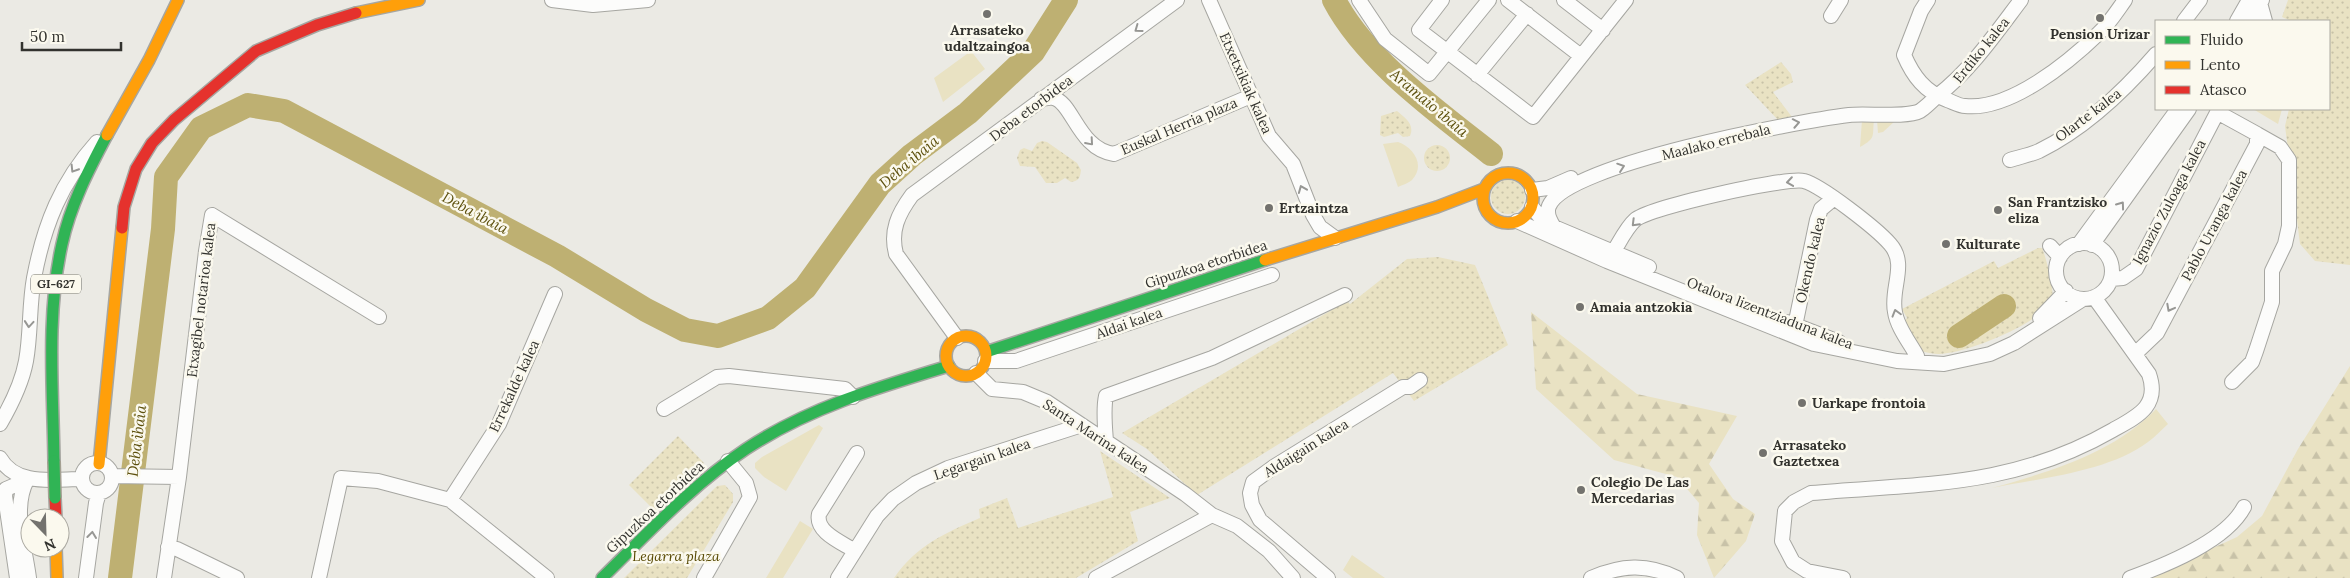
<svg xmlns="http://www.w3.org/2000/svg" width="2350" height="578" font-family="Lora,serif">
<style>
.grass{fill:url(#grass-dots)}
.forest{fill:url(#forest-firs)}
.garden{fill:#e9e2c3}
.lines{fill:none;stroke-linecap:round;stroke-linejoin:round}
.river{stroke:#beb072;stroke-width:24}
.street-casing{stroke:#a6a6a1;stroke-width:16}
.fast-casing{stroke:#a6a6a1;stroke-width:14}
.slow-casing{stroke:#a6a6a1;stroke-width:14}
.jam-casing{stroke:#a6a6a1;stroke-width:14}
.street{stroke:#fcfcfb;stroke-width:14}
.fast{stroke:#30b455;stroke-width:11}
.slow{stroke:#ff9f0a;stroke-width:11}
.jam{stroke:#e5322d;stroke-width:11}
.fast-bridge-casing{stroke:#a4a092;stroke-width:14;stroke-linecap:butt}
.fast-bridge{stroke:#30b455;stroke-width:11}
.oneway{stroke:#979794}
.poi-dot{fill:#73726e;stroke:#fbf9ee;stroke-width:2}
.labels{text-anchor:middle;stroke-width:5;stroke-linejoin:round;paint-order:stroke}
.shield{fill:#fbf9ee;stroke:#6e6e68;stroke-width:1}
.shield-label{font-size:12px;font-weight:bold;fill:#32322e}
.poi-label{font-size:14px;font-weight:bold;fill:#32322e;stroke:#fbf9ee;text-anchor:start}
.street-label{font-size:14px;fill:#32322e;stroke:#fbf9ee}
.park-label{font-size:14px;font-style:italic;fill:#584a04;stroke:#fbf9ee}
.water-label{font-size:15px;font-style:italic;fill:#5d500d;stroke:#fbf9ee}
</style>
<defs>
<pattern id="grass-dots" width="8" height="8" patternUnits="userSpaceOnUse" patternTransform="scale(1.25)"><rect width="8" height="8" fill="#e9e2c3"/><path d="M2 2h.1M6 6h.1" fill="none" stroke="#c8c2a8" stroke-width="1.8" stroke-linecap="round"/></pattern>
<pattern id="forest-firs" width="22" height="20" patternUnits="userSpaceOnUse" patternTransform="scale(1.25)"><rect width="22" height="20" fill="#e9e2c3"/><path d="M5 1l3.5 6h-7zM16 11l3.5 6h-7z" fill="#c8c2a8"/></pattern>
</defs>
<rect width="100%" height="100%" fill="#ebeae4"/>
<path class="grass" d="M2288,0H2350V265L2315,261L2300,244L2285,126L2289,109H2329V21H2291L2282,17Z
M1781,62L1791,74L1793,82L1773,92L1792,117L1778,120L1745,85Z
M1397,111C1405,118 1415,124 1410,136L1403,137L1398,133L1384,137L1380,135L1381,116Z
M1042,141L1047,142L1077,163L1081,170C1080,178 1079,181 1071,182L1065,178L1057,183H1046L1035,167L1020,166L1017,158L1020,150L1024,148L1032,151L1037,143Z
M1424 158a13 13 0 1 1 26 0a13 13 0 1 1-26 0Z
M1491 197a17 17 0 1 1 34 0a17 17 0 1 1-34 0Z
M2038,248H2042C2046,257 2055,292 2052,300C2041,324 1965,354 1939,354C1933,354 1926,352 1920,351L1904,321L1907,318L1902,309L1994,261L1998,268Z
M1438,257L1475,265L1508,345L1414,401L1393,373L1197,495L1147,449L1122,433L1347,301L1350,304L1407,259Z
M678,436L704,463L655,511L629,485Z
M1100,451L1170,498L1130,512L1138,541L1076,578H894C917,545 945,533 980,518L979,509L1007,498L1018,528L1113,497Z
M725,485L733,494V502L687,578H624L717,486Z"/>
<path class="forest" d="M1531,312L1637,394L1737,416L1709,464L1733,499L1755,514L1746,541L1714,578L1697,535L1699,503L1677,477L1614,460L1536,389Z
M2350,366V578H2147L2237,537L2262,516L2298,449Z"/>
<path class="garden" d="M971,51L985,69L943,102L934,78Z
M2253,109H2282L2278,124Z
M1862,120H1874C1872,135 1877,138 1860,147Z
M1877,120L1895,121L1883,132L1878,133Z
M1398,142C1413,147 1426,165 1412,180C1409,183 1402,185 1398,187L1383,144Z
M2156,409L2168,424C2161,430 2155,437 2148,442C2108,472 2040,478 1992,488C2049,472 2114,453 2156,409Z
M819,425L823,428L786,491L764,477L755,468V463L762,457Z
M800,521L813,529L783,578H766Z
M1352,555L1385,578H1353L1343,570Z"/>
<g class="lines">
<path class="river" d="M1334,0C1366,61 1438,112 1491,154
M1959,336L2004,306
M120,578L163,229L166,177L201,128L248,105L284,111L557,256L646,310L685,330L718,336L768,318L805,288L880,184L912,155L968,113L1033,52L1066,0"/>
<defs>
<path id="street" d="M552,0L593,5L648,0
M1209,0L1269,136L1293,164L1313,215L1320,227L1335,238
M1359,0L1385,39L1429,74L1489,0
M1442,0L1419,30L1533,117L1626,0
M1508,0L1581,56
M1564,0L1603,30
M1928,0L1921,11L1904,55C1913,76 1925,92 1947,100C1953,102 1959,106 1965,106C2010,111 2069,62 2099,33C2109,24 2117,11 2125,0
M2260,3L2265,21
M1831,16L1841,0
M2184,21L2200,0
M2237,21L2249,0
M2248,21L2262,0
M1477,75L1527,14
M1041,99C1044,99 1050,97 1053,98C1073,102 1078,149 1114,154L1251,96
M2010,160C2019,157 2030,155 2039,151C2084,129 2124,91 2156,54
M1532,190L1548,188L1571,178
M1532,207L1545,223L1554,227L1649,267
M1517,221L1607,261L1814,344L1897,361L1944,364L1990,354L2014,343L2083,299
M1554,227C1550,221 1546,213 1549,206C1566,164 1800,121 1849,115C1866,113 1906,118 1920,111C1926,107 1932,101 1937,96C1970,71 1996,33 2021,0
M2056 271a28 28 0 1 1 56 0a28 28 0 1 1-56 0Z
M2079,244L2178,109
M2092,245L2189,109
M2050,246L2060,257
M1614,251C1620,241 1627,227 1635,220C1650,207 1786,177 1804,181C1822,186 1877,229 1890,244C1908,264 1890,289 1895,312C1897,327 1910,343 1917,356
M2111,279L2123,278L2136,269L2219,109
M2040,318L2066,291
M1787,322L1839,342
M1795,326L1817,220L1821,209L1833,199
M957,338L896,254C890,231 898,214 912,195L1177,0
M2136,353L2157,333L2257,144V134L2217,112
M985,361H1016L1272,275
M976,373L992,389L1023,392L1047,402L1185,494L1212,515L1237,526L1269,551L1293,578
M2232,382L2252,362L2256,351L2272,302V271L2285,244L2289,226V160L2280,147L2257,134
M664,409L717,377L729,376L845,389L853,397
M0,424C11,405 22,383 26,361C31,334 29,305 34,278C44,225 61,182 97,142
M1106,441C1105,428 1103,409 1106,396L1212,358L1345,295
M0,458C16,487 55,479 82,479
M82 478a15 15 0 1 1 30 0a15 15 0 1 1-30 0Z
M112,476L179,477
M27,480C12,508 25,547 29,578
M450,500L499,424L555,294
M168,547L177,549L237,578
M855,551C841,542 815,532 819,514L857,453
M17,578L5,496L6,489L27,480
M86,578L96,503L99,493
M164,578L179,477L206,251L212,215L379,317
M319,578L341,478L378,481L450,500L547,578
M704,578L750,497L746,483L728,461
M838,578L877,516L893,499L916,483L948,468L1082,425
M1096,578L1212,515
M1328,578L1260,520L1252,505L1250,493L1253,482L1275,466L1403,387H1410L1420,380
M1591,578C1621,565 1647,563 1677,578
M1843,578L1807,571L1793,562L1782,541L1785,511L1794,502L1811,493C1923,483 2012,488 2113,430C2138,416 2160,406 2149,374L2094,297
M2130,578C2166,565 2226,541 2244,507"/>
<path id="fast" d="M986,352L1265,260
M54,461C53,389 46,315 62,244C70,206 89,169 107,135
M602,578C648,533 692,485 746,449C808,408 879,387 949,366"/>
<path id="slow" d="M356,13L419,0
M107,135L149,60L178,0
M1483 198a25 25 0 1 1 50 0a25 25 0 1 1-50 0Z
M1265,260L1437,207L1484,189
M946 356a20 20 0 1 1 40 0a20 20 0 1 1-40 0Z
M99,464L122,228
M56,548L57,578"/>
<path id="jam" d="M122,228L124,207L136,169L152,143L174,120L256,51L317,25L356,13
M55,498L56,518"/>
</defs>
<use href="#street" class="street-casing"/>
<use href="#fast" class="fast-casing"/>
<use href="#slow" class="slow-casing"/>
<use href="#jam" class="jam-casing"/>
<use href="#street" class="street"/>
<use href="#fast" class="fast"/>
<use href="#slow" class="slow"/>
<use href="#jam" class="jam"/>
<defs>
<path id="fast-bridge" d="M54,461L55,498"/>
</defs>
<use href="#fast-bridge" class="fast-bridge-casing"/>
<use href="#fast-bridge" class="fast-bridge"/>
</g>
<defs><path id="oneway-chevron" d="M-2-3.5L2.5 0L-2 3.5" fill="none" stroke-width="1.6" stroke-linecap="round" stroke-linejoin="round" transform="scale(1.25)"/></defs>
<g class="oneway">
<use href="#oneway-chevron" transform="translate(1138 29) rotate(144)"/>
<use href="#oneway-chevron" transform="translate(1796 123) rotate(-11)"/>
<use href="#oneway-chevron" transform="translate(1090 142) rotate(49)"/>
<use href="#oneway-chevron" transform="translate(1621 167) rotate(-19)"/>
<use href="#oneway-chevron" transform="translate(74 169) rotate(122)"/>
<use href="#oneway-chevron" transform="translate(1790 182) rotate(172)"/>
<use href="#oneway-chevron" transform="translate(1302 189) rotate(-112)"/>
<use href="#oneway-chevron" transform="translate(2121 205) rotate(-54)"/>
<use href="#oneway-chevron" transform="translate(1635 223) rotate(135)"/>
<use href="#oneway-chevron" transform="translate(2170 308) rotate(118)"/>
<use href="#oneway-chevron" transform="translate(1896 313) rotate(-106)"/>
<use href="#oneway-chevron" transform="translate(29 324) rotate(95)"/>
<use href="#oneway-chevron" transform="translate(92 535) rotate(-83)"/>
</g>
<g class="poi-dot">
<circle cx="987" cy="14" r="5"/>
<circle cx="2100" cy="18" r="5"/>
<circle cx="1269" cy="208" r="5"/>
<circle cx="1998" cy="210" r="5"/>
<circle cx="1946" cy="244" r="5"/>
<circle cx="1580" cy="307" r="5"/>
<circle cx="1802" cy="403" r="5"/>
<circle cx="1763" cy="453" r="5"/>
<circle cx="1581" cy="490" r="5"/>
</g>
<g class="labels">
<rect class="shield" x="31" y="274.5" width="50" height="19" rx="4"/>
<g class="shield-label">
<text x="56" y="288">GI-627</text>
</g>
<g class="poi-label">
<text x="987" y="35" text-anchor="middle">Arrasateko<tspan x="987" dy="16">udaltzaingoa</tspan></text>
<text x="2100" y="39" text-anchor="middle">Pension Urizar</text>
<text x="2008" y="207">San Frantzisko<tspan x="2008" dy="16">eliza</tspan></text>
<text x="1279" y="213">Ertzaintza</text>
<text x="1956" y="249">Kulturate</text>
<text x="1590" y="312">Amaia antzokia</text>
<text x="1812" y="408">Uarkape frontoia</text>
<text x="1773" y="450">Arrasateko<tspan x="1773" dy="16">Gaztetxea</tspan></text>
<text x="1591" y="487">Colegio De Las<tspan x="1591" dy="16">Mercedarias</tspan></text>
</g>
<g class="street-label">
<text transform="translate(1981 50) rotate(-51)" y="5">Erdiko kalea</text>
<text transform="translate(1246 83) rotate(66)" y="5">Etxetxikiak kalea</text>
<text transform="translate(1031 108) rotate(-37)" y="5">Deba etorbidea</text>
<text transform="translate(2088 115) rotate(-37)" y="5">Olarte kalea</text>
<text transform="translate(1179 126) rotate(-23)" y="5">Euskal Herria plaza</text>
<text transform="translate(1716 142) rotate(-14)" y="5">Maalako errebala</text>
<text transform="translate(2169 202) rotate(-62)" y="5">Ignazio Zuloaga kalea</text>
<text transform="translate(2214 225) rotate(-62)" y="5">Pablo Uranga kalea</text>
<text transform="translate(1810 260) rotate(-77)" y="5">Okendo kalea</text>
<text transform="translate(1206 264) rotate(-18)" y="5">Gipuzkoa etorbidea</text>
<text transform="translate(201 300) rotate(-83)" y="5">Etxagibel notarioa kalea</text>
<text transform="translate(1770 313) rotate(21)" y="5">Otalora lizentziaduna kalea</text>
<text transform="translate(1129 323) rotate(-19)" y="5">Aldai kalea</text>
<text transform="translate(514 386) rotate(-65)" y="5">Errekalde kalea</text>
<text transform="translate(1096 436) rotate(33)" y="5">Santa Marina kalea</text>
<text transform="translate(1306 448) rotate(-32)" y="5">Aldaigain kalea</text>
<text transform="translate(982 459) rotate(-19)" y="5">Legargain kalea</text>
<text transform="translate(655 507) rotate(-43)" y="5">Gipuzkoa etorbidea</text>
</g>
<g class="park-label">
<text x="676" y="561">Legarra plaza</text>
</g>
<g class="water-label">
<text transform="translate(1429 103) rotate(40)" y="5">Aramaio ibaia</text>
<text transform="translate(909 162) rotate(-40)" y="5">Deba ibaia</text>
<text transform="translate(475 213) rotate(28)" y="5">Deba ibaia</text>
<text transform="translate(137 441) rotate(-83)" y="5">Deba ibaia</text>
</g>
</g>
<rect x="2155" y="20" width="175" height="90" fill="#fbf9ee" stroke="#aba9a1"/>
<rect x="2165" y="36" width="25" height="8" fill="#30b455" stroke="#aba9a1"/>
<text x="2200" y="45" font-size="15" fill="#32322e">Fluido</text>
<rect x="2165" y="61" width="25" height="8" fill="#ff9f0a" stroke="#aba9a1"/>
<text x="2200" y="70" font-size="15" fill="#32322e">Lento</text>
<rect x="2165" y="86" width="25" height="8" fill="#e5322d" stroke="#aba9a1"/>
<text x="2200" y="95" font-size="15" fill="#32322e">Atasco</text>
<g transform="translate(45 533) rotate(157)"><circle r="24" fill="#fbf9ee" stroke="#aba9a1"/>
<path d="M0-4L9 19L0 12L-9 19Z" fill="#73726e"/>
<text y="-8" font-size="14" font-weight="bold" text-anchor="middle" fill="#32322e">N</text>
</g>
<path d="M22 42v8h99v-8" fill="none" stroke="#32322e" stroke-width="2.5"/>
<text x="30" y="42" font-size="15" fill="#32322e" stroke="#fbf9ee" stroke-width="4" paint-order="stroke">50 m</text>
</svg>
